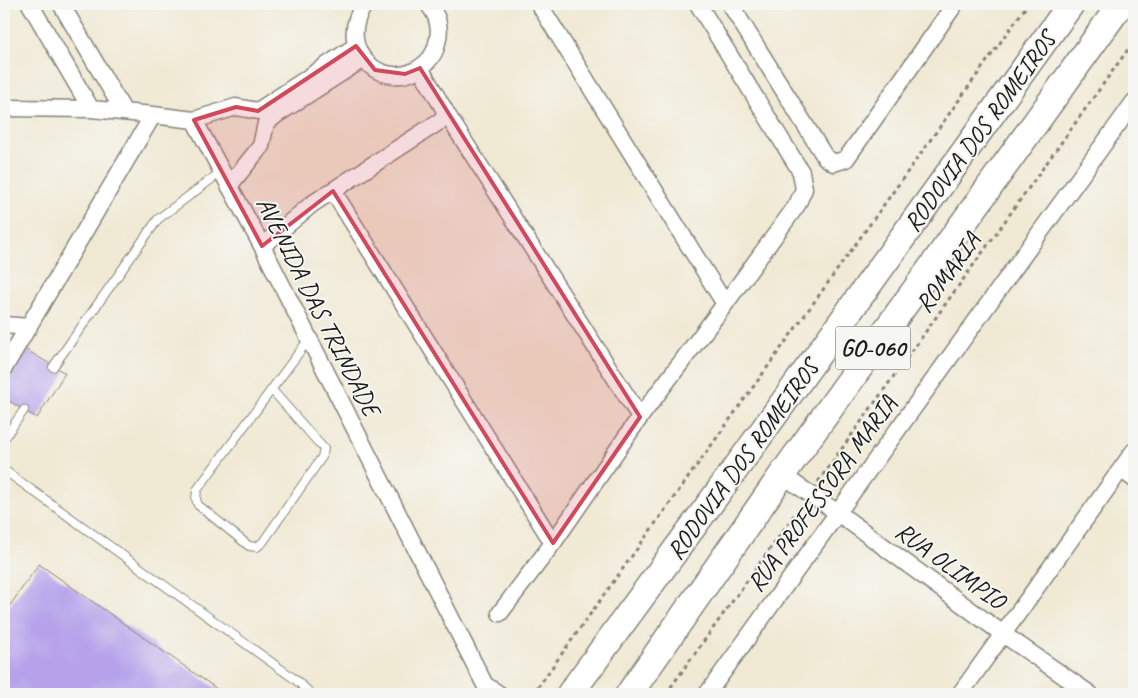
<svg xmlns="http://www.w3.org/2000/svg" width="1138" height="698" font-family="Caveat,sans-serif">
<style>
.building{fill:#b5a2eb}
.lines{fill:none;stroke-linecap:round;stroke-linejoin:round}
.service-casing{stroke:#868278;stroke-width:10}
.minor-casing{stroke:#868278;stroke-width:19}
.primary-casing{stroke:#868278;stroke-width:29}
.path{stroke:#868278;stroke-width:3;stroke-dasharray:4 4;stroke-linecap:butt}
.service{stroke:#fff;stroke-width:8}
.minor{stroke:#fff;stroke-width:16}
.primary{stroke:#fff;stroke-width:26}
.marked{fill:#d1495b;fill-opacity:0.2;stroke:#d1495b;stroke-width:4;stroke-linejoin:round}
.labels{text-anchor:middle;stroke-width:4;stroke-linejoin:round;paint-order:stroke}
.shield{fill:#f6f6f2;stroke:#5d5d5c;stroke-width:1}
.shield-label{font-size:24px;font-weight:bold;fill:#1c1c1c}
.street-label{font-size:25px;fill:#1c1c1c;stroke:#f6f6f2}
</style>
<rect width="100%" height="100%" fill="#f6f6f2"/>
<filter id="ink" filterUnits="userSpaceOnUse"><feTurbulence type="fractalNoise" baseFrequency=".02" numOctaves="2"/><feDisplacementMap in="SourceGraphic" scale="10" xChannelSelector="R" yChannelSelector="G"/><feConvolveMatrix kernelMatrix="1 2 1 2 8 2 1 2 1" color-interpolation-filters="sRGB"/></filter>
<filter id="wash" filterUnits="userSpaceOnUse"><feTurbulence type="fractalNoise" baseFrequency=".0096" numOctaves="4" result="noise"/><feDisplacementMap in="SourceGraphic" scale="20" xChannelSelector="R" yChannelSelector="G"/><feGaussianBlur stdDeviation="1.12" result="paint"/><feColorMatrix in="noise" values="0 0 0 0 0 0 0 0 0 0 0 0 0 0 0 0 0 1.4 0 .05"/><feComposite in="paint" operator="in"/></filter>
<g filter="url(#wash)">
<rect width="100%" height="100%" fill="#f0e9d4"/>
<g id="blocks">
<path class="building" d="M20,346L65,373L37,418L4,398V372Z
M39,564L224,694H4V614Z"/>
</g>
</g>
<g filter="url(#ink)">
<use href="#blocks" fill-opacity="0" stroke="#868278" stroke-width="1"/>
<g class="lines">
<defs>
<path id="service" d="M53,367L158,219L221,172
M272,390L324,449L322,457L263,542L257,547L249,546L198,505L196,499L197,490L309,339
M4,439L24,410
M4,470L296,680L311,694"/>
<path id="minor" d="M30,4L91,109
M61,4L124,112
M365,4C331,51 388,98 426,63C431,58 436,50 437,43C441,29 438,15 428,4
M539,4L725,304
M730,4L825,157L834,163L846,159L955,4
M420,68L448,116L640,417
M4,108L91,109L153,115L194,120L262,246L485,685L499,694
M194,120L236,107L258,111L356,46
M229,186L261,146L266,123L279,113L363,59
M333,191L553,543
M262,246L312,204L448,116
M4,325L29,327
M4,368L153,115
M1121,469L1134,479
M782,475L838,513L1003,634L1090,694
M500,613L553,543L640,417L725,304L797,205L804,189L801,172L698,4
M707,694L1134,102
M960,694L1134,451"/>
<path id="primary" d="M570,694L739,464L1071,4
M629,694L782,475L1121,4"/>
</defs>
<use href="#service" class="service-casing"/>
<use href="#minor" class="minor-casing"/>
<use href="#primary" class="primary-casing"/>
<path class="path" d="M818,482L1134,41
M533,694L1028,4
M666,694L800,507"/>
<use href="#service" class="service"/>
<use href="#minor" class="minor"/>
<use href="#primary" class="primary"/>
</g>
</g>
<path class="marked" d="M356,46L375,70L405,74L420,68L640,417L553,543L333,191L262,246L194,120L236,107L258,111Z"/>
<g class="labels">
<rect class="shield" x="835.5" y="326.5" width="75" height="43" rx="4"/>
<g class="shield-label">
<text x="873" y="356">GO-060</text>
</g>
<g class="street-label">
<text transform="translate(979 131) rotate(-54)" y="9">RODOVIA DOS ROMEIROS</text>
<text transform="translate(947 272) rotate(-54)" y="9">ROMARIA</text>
<text transform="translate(319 306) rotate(63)" y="9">AVENIDA DAS TRINDADE</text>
<text transform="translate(742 459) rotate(-54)" y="9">RODOVIA DOS ROMEIROS</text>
<text transform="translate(821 493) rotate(-54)" y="9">RUA PROFESSORA MARIA</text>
<text transform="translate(951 565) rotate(36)" y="9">RUA OLIMPIO</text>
</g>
</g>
<rect width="1138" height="698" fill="none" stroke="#f6f6f2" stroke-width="20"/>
</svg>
